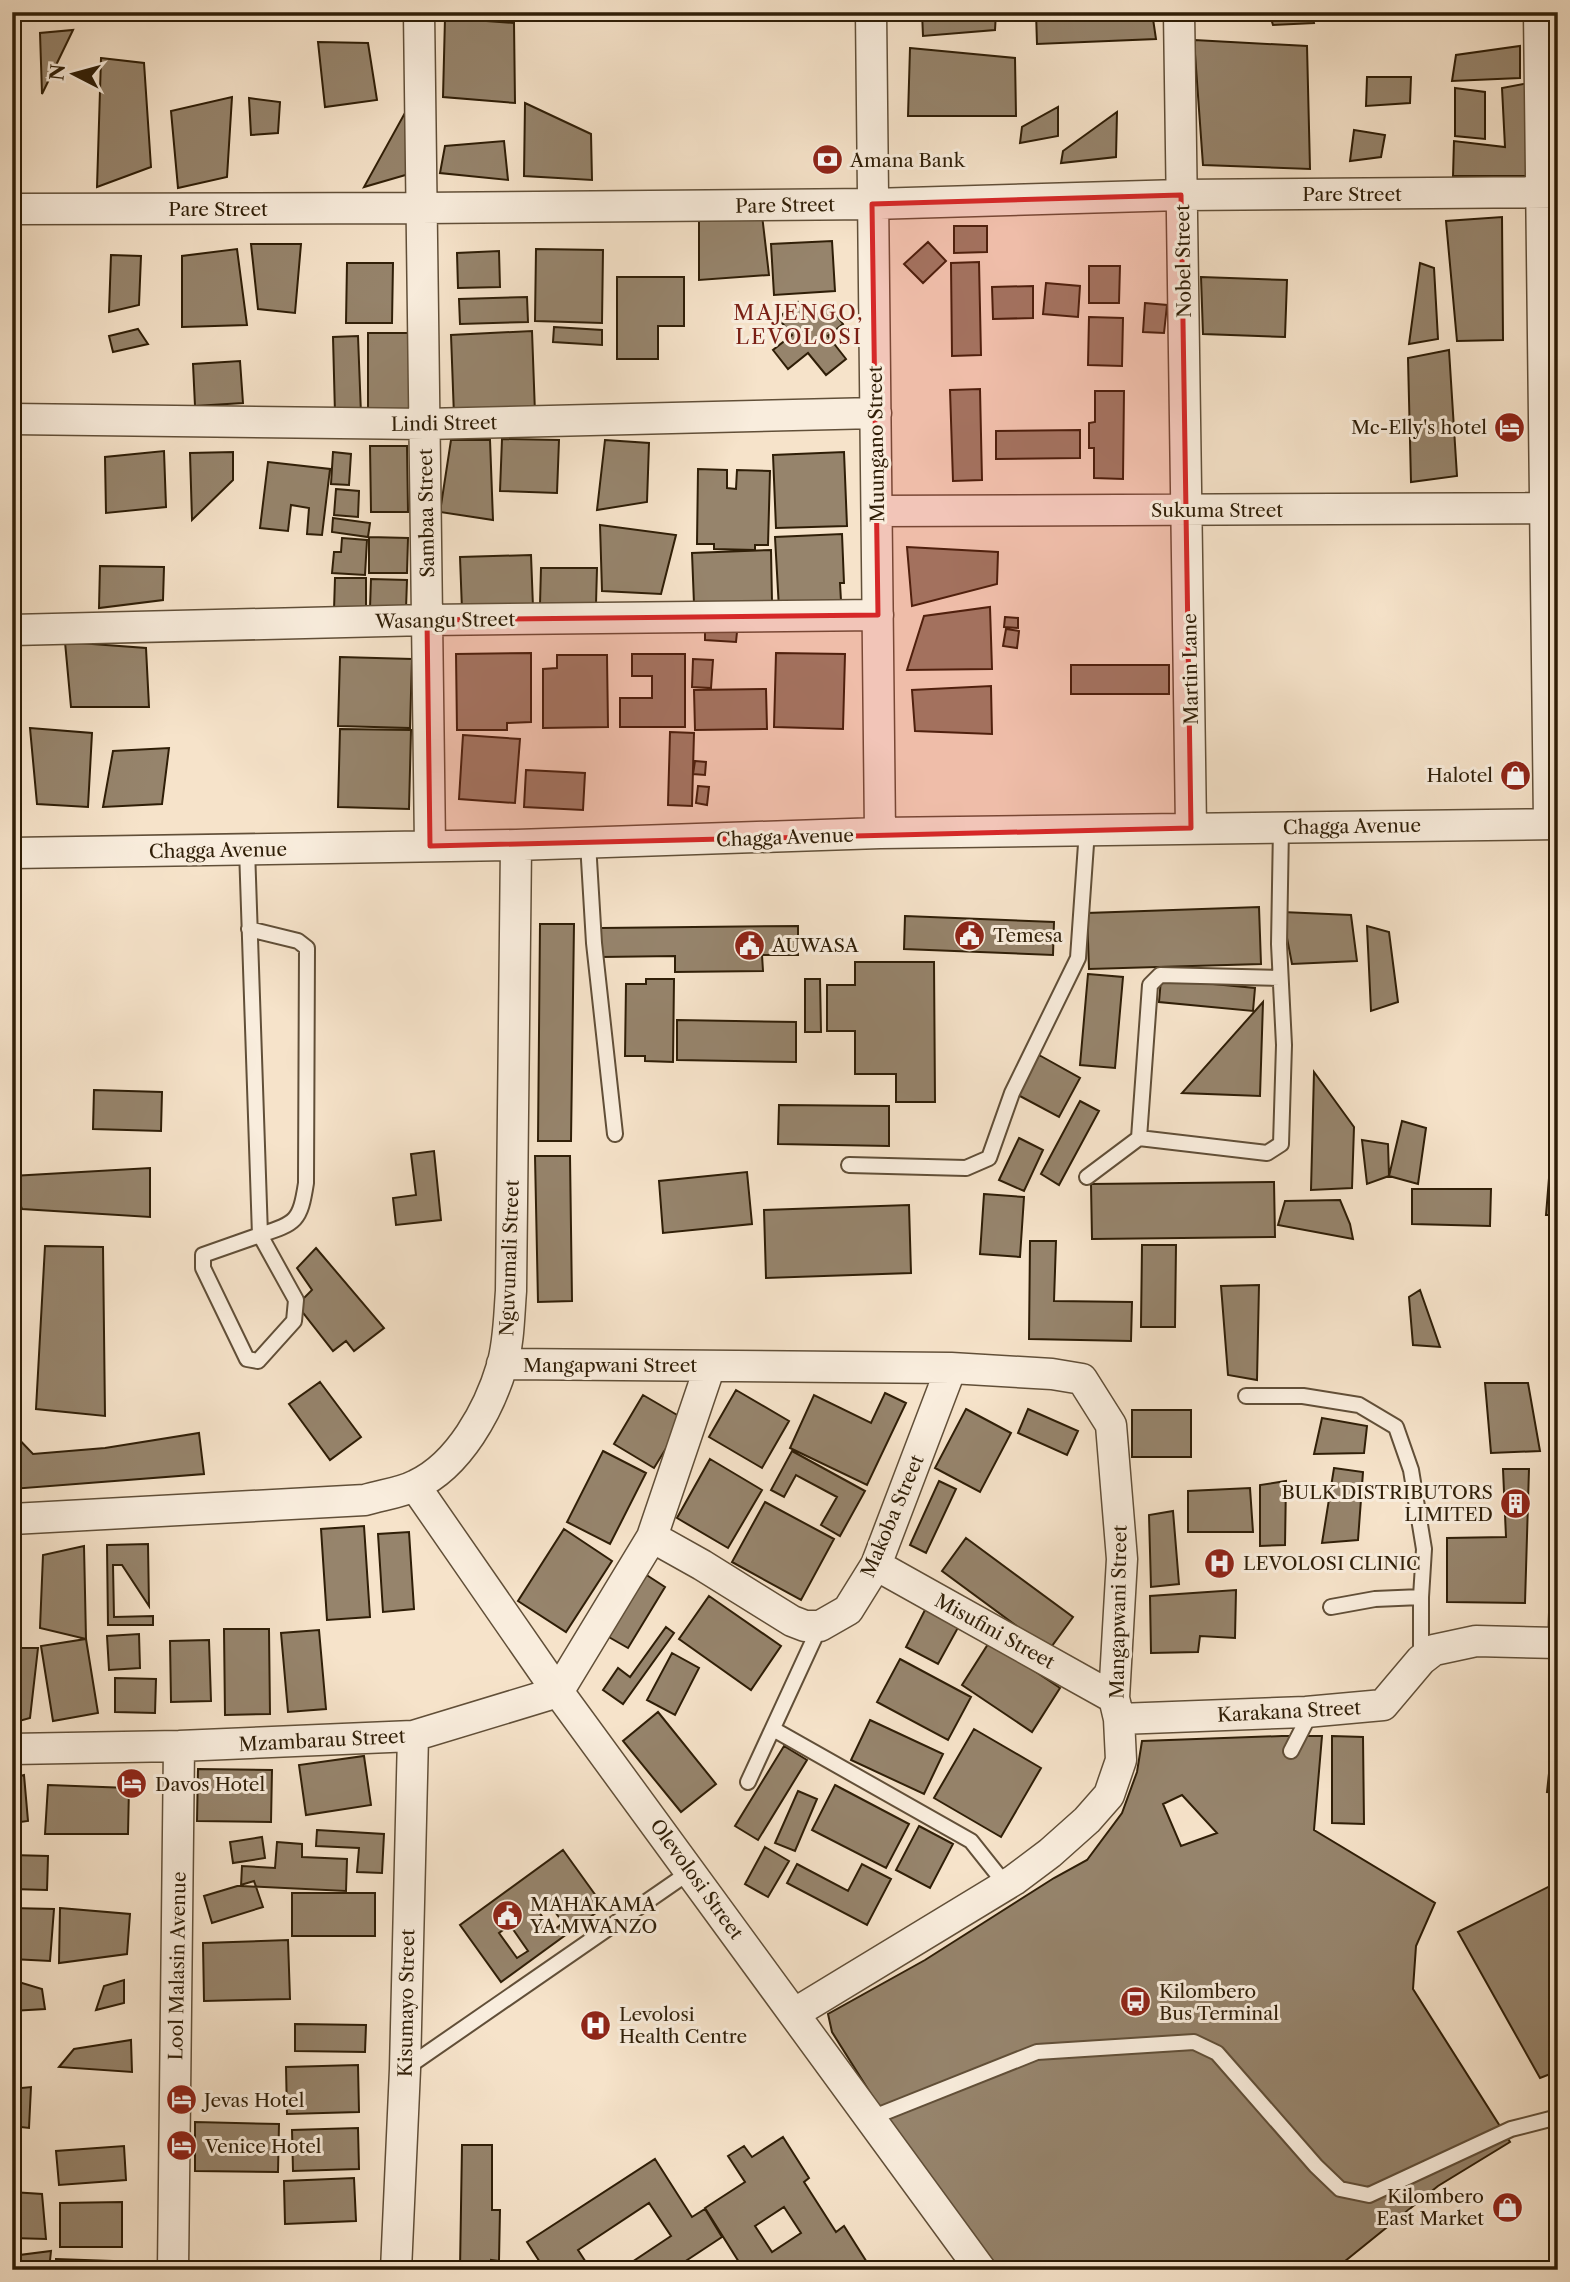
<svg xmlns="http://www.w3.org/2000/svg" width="1570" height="2282" font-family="'Libre Caslon Text',serif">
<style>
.building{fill:#96846c;stroke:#2f1e07;stroke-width:2;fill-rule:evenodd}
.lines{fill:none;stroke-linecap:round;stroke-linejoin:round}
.lane-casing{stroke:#614f38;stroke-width:18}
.street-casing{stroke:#614f38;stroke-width:33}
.lane{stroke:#f9eddd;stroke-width:14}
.street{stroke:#f9eddd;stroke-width:30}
.marked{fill:#d62828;fill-opacity:0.2;stroke:#d62828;stroke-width:5;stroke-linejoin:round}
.labels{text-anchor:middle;stroke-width:6;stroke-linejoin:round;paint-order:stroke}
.poi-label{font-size:19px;fill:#2f1e07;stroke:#f9eddd;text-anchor:start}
.street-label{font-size:19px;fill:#2f1e07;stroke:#f9eddd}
.neighbourhood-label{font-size:21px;letter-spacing:2px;fill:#7a1f14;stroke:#f9eddd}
</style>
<rect width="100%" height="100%" fill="#f6e3ca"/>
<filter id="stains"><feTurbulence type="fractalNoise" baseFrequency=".00286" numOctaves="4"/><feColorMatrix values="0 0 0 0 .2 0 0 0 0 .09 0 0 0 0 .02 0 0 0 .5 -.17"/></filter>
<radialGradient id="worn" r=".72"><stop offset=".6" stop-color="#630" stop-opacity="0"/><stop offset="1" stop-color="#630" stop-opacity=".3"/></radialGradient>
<path class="building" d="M922,12H996L995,30L923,36Z
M1036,12H1152L1156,39L1037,44Z
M1269,12H1312L1314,23L1273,25Z
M445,18L514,23L515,103L443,97Z
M73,30L42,94L40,33Z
M1194,40L1307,46L1310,169L1203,165Z
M318,42L368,43L377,100L325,107Z
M1520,46V78L1452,81L1456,55Z
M910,48L1015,58L1016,116H908Z
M101,58L144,63L151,167L97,187Z
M1367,77H1411L1410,103L1366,106Z
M1529,83L1531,176H1453L1454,141L1505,147L1502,88Z
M1455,88L1485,92V139L1455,136Z
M232,97L227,177L178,188L171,111Z
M249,98L280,102L278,133L251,135Z
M525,103L591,134L592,180L524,176Z
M1058,107V136L1020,143L1022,127Z
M406,111L409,174L364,187Z
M1117,112L1116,157L1061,163L1063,151Z
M1354,130L1385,135L1381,157L1350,161Z
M504,141L508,180L440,173L445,146Z
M762,215L769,275L699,280V221Z
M1502,217L1503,340L1457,341L1446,221Z
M954,226H987V252L954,253Z
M832,241L835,291L774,295L771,244Z
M928,242L946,261L923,283L904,264Z
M251,244H301L295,313L258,309Z
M237,249L247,325L182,327V256Z
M536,249L603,250L602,323L535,321Z
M499,251L500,287L458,288L457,253Z
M111,255L141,256L139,305L109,312Z
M979,262L981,355L952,356L951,263Z
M347,263H393L392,323H346Z
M1420,263L1434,268L1438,339L1409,344Z
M1089,266H1120L1119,303H1089Z
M617,277H684V326H658V359H617Z
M1201,277L1287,280L1285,337L1203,334Z
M1046,283L1080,286L1078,317L1043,314Z
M1033,286V318L993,319L992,287Z
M527,297L528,322L460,324L459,299Z
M798,302L811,319L828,305L843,324L828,336L846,359L826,375L808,353L788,369L773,350L792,335L778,318Z
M1145,303L1167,305L1164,333L1143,332Z
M1089,317L1123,318L1122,366L1088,365Z
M554,327L602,330V345L553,342Z
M138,329L148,344L113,352L109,336Z
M532,331L535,413L454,416L451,335Z
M368,333H413L414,412H368Z
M358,336L361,414H335L333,337Z
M1449,350L1457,476L1411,482L1408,358Z
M240,361L243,403L195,406L193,364Z
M980,389L982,480L953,481L950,390Z
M1095,391H1124L1123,479L1094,478V448H1089V423L1095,422Z
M1080,430V458L996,459V431Z
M502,439L559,440L557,493L500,491Z
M451,440H490L493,520L440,512Z
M605,440L649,443L647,502L597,510Z
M370,446H407L408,512H371Z
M164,451L166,507L106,513L105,457Z
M233,452V480L192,520L190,453Z
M333,452L351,454L349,485L331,484Z
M844,452L847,526L776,528L773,455Z
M268,462L330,469L322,535L307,534L309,508L291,505L288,531L260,528Z
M698,469L727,470V488L736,489L737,470L770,471L768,545H755V550L714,549V544H697Z
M336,489L359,491L358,517L334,515Z
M333,518L370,523L368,537L332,532Z
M600,525L676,535L661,594L602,591Z
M842,534L844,583H840L841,601L779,609L775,537Z
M369,537L408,538L407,573H369Z
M342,538L367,540L365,575L332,573L334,552H341Z
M907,547L998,552L997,584L912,606Z
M771,550L772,602L694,604L692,553Z
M531,555L533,607L462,610L460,557Z
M100,566L164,567L163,600L99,608Z
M541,568H597L596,604H540Z
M335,578H366V611L334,610Z
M371,579L407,580L406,609L370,608Z
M990,607L992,669L907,670L924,616Z
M1005,617L1018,618V628L1004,627Z
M1006,629L1019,631L1017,648L1003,646Z
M705,630L737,632L736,642L705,640Z
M65,642L146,648L149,707H71Z
M531,653V722L507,723V730H457L456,654Z
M776,653L845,654L843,729L774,727Z
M632,654H685V727H620V698H652V676H632Z
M557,655H607L608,727L543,728V669L557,668Z
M340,657L412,659L410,728L338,726Z
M693,659L713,660L711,688L692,687Z
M1071,665H1169V694H1071Z
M991,686L992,734L915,731L912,690Z
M766,689L767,729L695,730L694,690Z
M30,728L92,733L88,807L37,804Z
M340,729L411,730L409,809L338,807Z
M670,732L694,733L692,806L668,805Z
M463,735L520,739L515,803L459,799Z
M169,748L162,804L103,807L113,751Z
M695,761L706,762L705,775L693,774Z
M526,770L585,773L583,810L524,807Z
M698,786L709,787L707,805L696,803Z
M1259,907L1261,964L1089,969L1087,913Z
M1282,912L1351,915L1357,961L1292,964Z
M905,916L1054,922L1053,955L904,949Z
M540,924H574L571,1141H538Z
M798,926V955H762L763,971L675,972V956L601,957V928Z
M1367,926L1389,932L1398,1002L1371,1011Z
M855,962H934L935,1102H896V1074H855V1031H827V985H855Z
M1088,974L1123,977L1115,1068L1080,1065Z
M646,979H674L673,1062L645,1061V1056H625L626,984H646Z
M805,979H820L821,1032H805Z
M1161,979L1255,988L1253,1011L1159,1002Z
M1263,1002L1260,1096L1182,1093Z
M677,1020L796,1022V1062L677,1060Z
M1039,1055L1080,1078L1059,1117L1018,1095Z
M1314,1072L1354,1127L1352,1188L1311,1190Z
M94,1090L162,1092L161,1131L93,1129Z
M1080,1101L1099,1111L1059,1185L1041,1174Z
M779,1105L889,1106V1146L778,1144Z
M1402,1121L1426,1128L1418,1184L1389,1176Z
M1019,1138L1043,1150L1024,1191L999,1180Z
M1362,1140L1388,1144L1389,1176L1367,1184Z
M434,1151L441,1220L396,1225L393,1198L416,1195L411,1154Z
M535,1156H570L572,1301L538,1302Z
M1558,1165V1215H1546L1550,1166Z
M150,1168V1217L22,1209L12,1180V1176Z
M747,1172L752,1224L663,1233L659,1181Z
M1274,1182L1275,1237L1092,1239L1091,1184Z
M1412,1189H1491L1490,1226L1412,1224Z
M984,1194L1024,1197L1020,1257L980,1254Z
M1340,1200L1350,1224L1353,1239L1278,1225L1285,1201Z
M909,1205L911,1273L766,1278L764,1210Z
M1030,1241H1056L1054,1301L1132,1302L1131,1341L1029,1339Z
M1142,1245H1176L1175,1327H1141Z
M45,1246L103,1247L105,1416L36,1409Z
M316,1248L384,1328L354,1351L346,1341L333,1351L297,1305L312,1290L297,1268Z
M1259,1285L1257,1380L1228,1375L1221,1286Z
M1420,1290L1440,1347L1413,1345L1409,1297Z
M320,1382L361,1437L330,1460L289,1404Z
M1485,1383H1528L1540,1451L1491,1453Z
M736,1390L789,1421L762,1468L709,1437Z
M885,1393L906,1403L867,1485L790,1448L814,1395L871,1423Z
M643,1395L684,1419L654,1468L614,1444Z
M966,1409L1011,1433L980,1492L935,1468Z
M1028,1409L1078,1431L1067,1455L1018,1433Z
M1132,1410H1191V1457H1132Z
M1322,1418L1367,1426L1364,1453L1314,1454Z
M12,1432L33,1454L105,1448L199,1433L204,1474L12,1489Z
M603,1451L646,1473L610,1544L567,1522Z
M792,1451L865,1491L840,1536L821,1525L837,1497L796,1475L784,1497L771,1490Z
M710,1459L762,1490L728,1548L677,1518Z
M1334,1468L1363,1472L1358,1540L1322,1543Z
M1503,1469H1529L1525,1603L1447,1602V1538L1506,1537Z
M939,1481L956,1489L926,1553L910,1545Z
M1286,1481L1285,1545L1260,1546V1485Z
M1250,1488L1253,1532H1188V1491Z
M765,1502L834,1539L801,1600L732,1562Z
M1173,1511L1179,1584L1151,1587L1149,1515Z
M364,1526L370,1617L327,1620L321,1529Z
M564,1529L612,1561L566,1632L518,1601Z
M409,1532L414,1609L383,1612L378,1534Z
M966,1538L1073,1617L1049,1650L942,1571Z
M148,1544L149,1606L122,1565H113L114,1617L153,1616V1625H108L107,1545Z
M84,1546L86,1639L40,1628L43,1555Z
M645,1574L665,1587L628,1648L607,1636Z
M1236,1590L1235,1638L1200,1636L1198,1652L1151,1653L1150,1596Z
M709,1596L781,1646L751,1690L679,1639Z
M927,1606L960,1624L938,1664L906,1647Z
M666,1627L674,1633L623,1704L603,1690L618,1668L630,1677Z
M224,1629H269L270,1714L225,1715Z
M319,1630L326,1709L288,1712L281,1633Z
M139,1634L140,1668L109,1670L107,1636Z
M86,1639L98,1713L53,1721L41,1646Z
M209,1640L211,1701L171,1702L170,1641Z
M990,1641L1060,1688L1032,1732L962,1685Z
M12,1648H38L30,1718L12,1723Z
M672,1653L699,1668L675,1715L647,1700Z
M900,1659L971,1697L948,1740L877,1702Z
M115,1678L156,1679L155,1713L115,1712Z
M658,1712L716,1784L681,1812L623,1741Z
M870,1720L943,1754L924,1794L851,1760Z
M974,1729L1041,1768L1001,1837L934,1798Z
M1282,1736H1322L1314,1830L1435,1903L1416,1946L1413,1989L1510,2142L1438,2186L1334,2270H999L969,2228L920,2172L832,2032L828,2014L925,1960L1054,1878L1087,1860L1122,1813L1137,1772L1142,1741Z
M1332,1736L1363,1737L1364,1824L1332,1823Z
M784,1746L807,1760L758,1840L735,1826Z
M364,1756L371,1805L306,1815L299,1765Z
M1550,1764H1558V1793L1547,1792Z
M198,1769L272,1770L271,1822L197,1821Z
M24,1775L28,1821L12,1823V1778Z
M48,1785L129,1788L128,1834H45Z
M835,1785L909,1824L886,1868L812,1830Z
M798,1791L817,1799L795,1851L775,1843Z
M1182,1795L1217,1833L1181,1846L1163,1804Z
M919,1826L953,1844L930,1888L896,1870Z
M317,1830L384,1834L382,1873L357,1872L359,1848L316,1846Z
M262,1837L265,1858L233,1863L230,1842Z
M277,1842L302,1844V1857L347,1859L346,1891L241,1886L242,1866L275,1868Z
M765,1847L789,1861L768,1897L745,1884Z
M563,1850L604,1907L501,1982L460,1925ZM545,1898L563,1923L552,1931L535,1906ZM510,1925L528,1951L517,1958L499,1933Z
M12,1855L48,1856L47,1890L12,1889Z
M797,1864L848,1891L862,1864L891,1879L867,1925L787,1883Z
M254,1881L263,1907L212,1923L204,1896Z
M1558,1882V2071L1540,2078L1458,1932Z
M292,1893H375V1936H292Z
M12,1908L54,1909L50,1961L12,1959Z
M60,1908L130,1914L127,1954L59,1963Z
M288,1940L290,1999L204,2001L203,1943Z
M12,1980L42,1989L45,2009L12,2011Z
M124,1980V2003L96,2010L104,1986Z
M295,2024L366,2025L365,2052L295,2051Z
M131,2040L132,2072L59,2067L74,2049Z
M358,2065L359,2112L287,2114L286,2067Z
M31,2087L29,2128L12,2126V2089Z
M195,2122L279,2124L278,2172L195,2171Z
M358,2128L359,2169L293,2171L292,2130Z
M783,2137L809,2178L804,2182L836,2232L844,2226L868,2264L858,2270H744L705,2208L745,2182L728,2156L744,2146L752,2157ZM784,2207L801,2233L772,2252L755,2226Z
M462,2145H492V2210H500L499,2261L491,2260V2270H460Z
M124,2146L126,2180L59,2185L56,2151Z
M655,2159L692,2217L705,2209L722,2237L672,2270H620L671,2236L649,2203L578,2250L591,2270H545L527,2242Z
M354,2178L356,2221L285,2224L284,2181Z
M12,2192L42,2194L46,2239L12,2238Z
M122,2202V2247H60V2203Z
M51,2251L49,2270H12V2256Z
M56,2259L141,2262L140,2270H56Z"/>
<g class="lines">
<defs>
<path id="lane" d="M588,843L594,943L615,1134
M247,849L260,1235L203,1255V1268L247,1359L258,1361L294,1321L296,1300L260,1235C296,1223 300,1222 306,1183L307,948L298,941L249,929
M1139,1138L1267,1153L1281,1144L1284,1045L1279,944L1281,827
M849,1165L966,1168L989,1158L1012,1093L1078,958L1087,830
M1087,1177L1139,1138L1150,985L1160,975L1280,978
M1246,1396H1303L1359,1405L1396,1427L1411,1470L1424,1549L1421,1597V1658
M1331,1607L1375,1599L1421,1597
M1556,1643L1558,1582
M773,1729L971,1841L1006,1885
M1291,1751L1311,1712
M748,1782L820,1626
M406,2068L691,1871
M871,2118L1037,2052L1194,2042L1217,2053L1316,2166L1340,2189L1369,2195L1511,2129L1558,2117"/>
<path id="street" d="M419,12L430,846
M871,12L880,833
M1179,12L1191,828
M1539,12L1549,823
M12,209L421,208L872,204L1181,195L1558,192
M12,419L425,424L876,413
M877,511L1558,508
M12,630L427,620L878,615
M12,853L516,845L880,833L1558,824
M502,1364L951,1368L1052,1374L1082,1379L1111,1425L1122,1559L1114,1698L1119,1719L1121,1760L1109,1795L1087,1820L1050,1853L1014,1880L795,2013
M415,1486L546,1675L981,2270
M12,1519L365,1500C381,1495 401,1493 416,1485C459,1465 489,1410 502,1366C509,1342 509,1316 511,1291L516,845
M652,1537L702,1565L792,1621L805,1626H820L848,1610L876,1565L951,1368
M876,1565L1114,1698
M1119,1719L1306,1712L1383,1705L1421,1660L1434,1650L1476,1641L1558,1643
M12,1749L179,1746L413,1736L558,1692L652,1537L710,1366
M173,2270L179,1746
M396,2270L405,2069L413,1736"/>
</defs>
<use href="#lane" class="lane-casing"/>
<use href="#street" class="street-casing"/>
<use href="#lane" class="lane"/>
<use href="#street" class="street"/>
</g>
<path class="marked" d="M1181,195L1191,828L430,846L427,620L878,615L872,204Z"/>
<defs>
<symbol id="bank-disc" viewBox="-11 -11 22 22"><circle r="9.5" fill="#8f2418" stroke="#f9eddd"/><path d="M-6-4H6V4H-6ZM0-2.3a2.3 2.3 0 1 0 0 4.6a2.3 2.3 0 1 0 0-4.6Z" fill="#fff"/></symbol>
<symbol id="hotel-disc" viewBox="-11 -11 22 22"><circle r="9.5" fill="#8f2418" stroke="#f9eddd"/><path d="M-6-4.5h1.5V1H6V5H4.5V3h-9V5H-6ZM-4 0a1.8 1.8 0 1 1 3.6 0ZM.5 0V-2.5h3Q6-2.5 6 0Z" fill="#fff"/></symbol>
<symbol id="shop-disc" viewBox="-11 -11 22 22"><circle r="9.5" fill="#8f2418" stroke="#f9eddd"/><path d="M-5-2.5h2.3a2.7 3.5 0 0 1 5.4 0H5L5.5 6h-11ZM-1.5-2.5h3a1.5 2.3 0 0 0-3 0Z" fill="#fff"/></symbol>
<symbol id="civic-disc" viewBox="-11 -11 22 22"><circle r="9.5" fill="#8f2418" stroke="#f9eddd"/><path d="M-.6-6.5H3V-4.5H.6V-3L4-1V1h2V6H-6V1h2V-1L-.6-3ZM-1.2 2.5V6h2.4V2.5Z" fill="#fff"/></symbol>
<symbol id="building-disc" viewBox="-11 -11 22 22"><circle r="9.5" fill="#8f2418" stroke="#f9eddd"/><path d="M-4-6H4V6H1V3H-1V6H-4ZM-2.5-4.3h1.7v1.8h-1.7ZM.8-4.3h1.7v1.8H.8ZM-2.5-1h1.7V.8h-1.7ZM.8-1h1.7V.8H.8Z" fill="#fff"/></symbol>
<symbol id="hospital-disc" viewBox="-11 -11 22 22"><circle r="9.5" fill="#8f2418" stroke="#f9eddd"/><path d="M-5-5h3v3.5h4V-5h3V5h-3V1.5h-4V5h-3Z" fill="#fff"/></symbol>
<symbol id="bus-disc" viewBox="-11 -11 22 22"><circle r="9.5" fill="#8f2418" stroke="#f9eddd"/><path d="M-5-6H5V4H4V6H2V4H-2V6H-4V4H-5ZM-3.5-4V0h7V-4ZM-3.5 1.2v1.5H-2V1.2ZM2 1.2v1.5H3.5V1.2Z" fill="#fff"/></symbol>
</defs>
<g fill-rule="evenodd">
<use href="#bank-disc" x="810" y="142" width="35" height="35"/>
<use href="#hotel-disc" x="1492" y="410" width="35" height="35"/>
<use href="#shop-disc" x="1498" y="758" width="35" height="35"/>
<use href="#civic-disc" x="952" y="918" width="35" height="35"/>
<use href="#civic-disc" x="732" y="928" width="35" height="35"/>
<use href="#building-disc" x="1498" y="1486" width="35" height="35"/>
<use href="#hospital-disc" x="1202" y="1546" width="35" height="35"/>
<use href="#hotel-disc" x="114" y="1766" width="35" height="35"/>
<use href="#civic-disc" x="490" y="1898" width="35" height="35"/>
<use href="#bus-disc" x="1118" y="1984" width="35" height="35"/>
<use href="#hospital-disc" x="578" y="2008" width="35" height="35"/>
<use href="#hotel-disc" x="164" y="2082" width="35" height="35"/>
<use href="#hotel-disc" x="164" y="2128" width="35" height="35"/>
<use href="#shop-disc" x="1490" y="2190" width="35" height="35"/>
</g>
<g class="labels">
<g class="poi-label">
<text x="850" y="167">Amana Bank</text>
<text x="1487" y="434" text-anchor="end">Mc-Elly's hotel</text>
<text x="1493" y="782" text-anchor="end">Halotel</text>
<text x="993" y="942">Temesa</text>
<text x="772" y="952">AUWASA</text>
<text x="1493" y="1499" text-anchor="end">BULK DISTRIBUTORS<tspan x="1493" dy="22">LIMITED</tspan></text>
<text x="1243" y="1570">LEVOLOSI CLINIC</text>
<text x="155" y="1791">Davos Hotel</text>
<text x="530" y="1911">MAHAKAMA<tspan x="530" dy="22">YA MWANZO</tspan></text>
<text x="1159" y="1998">Kilombero<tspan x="1159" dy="22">Bus Terminal</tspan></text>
<text x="619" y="2021">Levolosi<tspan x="619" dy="22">Health Centre</tspan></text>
<text x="204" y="2107">Jevas Hotel</text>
<text x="205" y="2153">Venice Hotel</text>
<text x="1484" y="2203" text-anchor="end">Kilombero<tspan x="1484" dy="22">East Market</tspan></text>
</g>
<g class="street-label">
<text x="1352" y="201">Pare Street</text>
<text transform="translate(785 205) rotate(-1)" y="7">Pare Street</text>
<text x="218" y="216">Pare Street</text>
<text transform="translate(1183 261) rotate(-91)" y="7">Nobel Street</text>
<text transform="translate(444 423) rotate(-1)" y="7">Lindi Street</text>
<text transform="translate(876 444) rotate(-91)" y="7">Muungano Street</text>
<text x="1217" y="517">Sukuma Street</text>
<text transform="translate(426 513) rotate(-91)" y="7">Sambaa Street</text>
<text transform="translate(445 620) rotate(-1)" y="7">Wasangu Street</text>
<text transform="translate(1190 669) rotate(-91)" y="7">Martin Lane</text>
<text transform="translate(1352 826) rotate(-1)" y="7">Chagga Avenue</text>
<text transform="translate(785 837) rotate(-2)" y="7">Chagga Avenue</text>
<text transform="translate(218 850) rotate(-1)" y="7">Chagga Avenue</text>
<text transform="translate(509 1258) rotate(-88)" y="7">Nguvumali Street</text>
<text x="610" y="1372">Mangapwani Street</text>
<text transform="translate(892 1516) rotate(-67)" y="7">Makoba Street</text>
<text transform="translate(1118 1612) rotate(-89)" y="7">Mangapwani Street</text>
<text transform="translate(995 1631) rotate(29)" y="7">Misufini Street</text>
<text transform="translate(1289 1711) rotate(-3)" y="7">Karakana Street</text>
<text transform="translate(322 1740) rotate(-3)" y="7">Mzambarau Street</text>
<text transform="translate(697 1879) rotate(54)" y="7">Olevolosi Street</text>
<text transform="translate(177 1966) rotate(-89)" y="7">Lool Malasin Avenue</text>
<text transform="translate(406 2003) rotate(-89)" y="7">Kisumayo Street</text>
</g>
<g class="neighbourhood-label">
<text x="799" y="320">MAJENGO,<tspan x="799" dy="24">LEVOLOSI</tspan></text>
</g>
</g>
<rect width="1570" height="2282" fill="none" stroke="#f6e3ca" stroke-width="42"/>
<rect x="14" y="14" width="1542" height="2254" fill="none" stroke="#2f1e07" stroke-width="3.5"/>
<rect x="21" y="21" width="1528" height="2240" fill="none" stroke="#2f1e07" stroke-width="2"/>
<g transform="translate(74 74) rotate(276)" stroke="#f9eddd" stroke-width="5" paint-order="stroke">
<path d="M0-5L12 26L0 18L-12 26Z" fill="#2f1e07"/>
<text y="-10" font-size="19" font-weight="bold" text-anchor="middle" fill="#2f1e07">N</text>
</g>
<rect width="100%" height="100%" filter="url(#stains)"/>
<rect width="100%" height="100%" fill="url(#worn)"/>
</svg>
